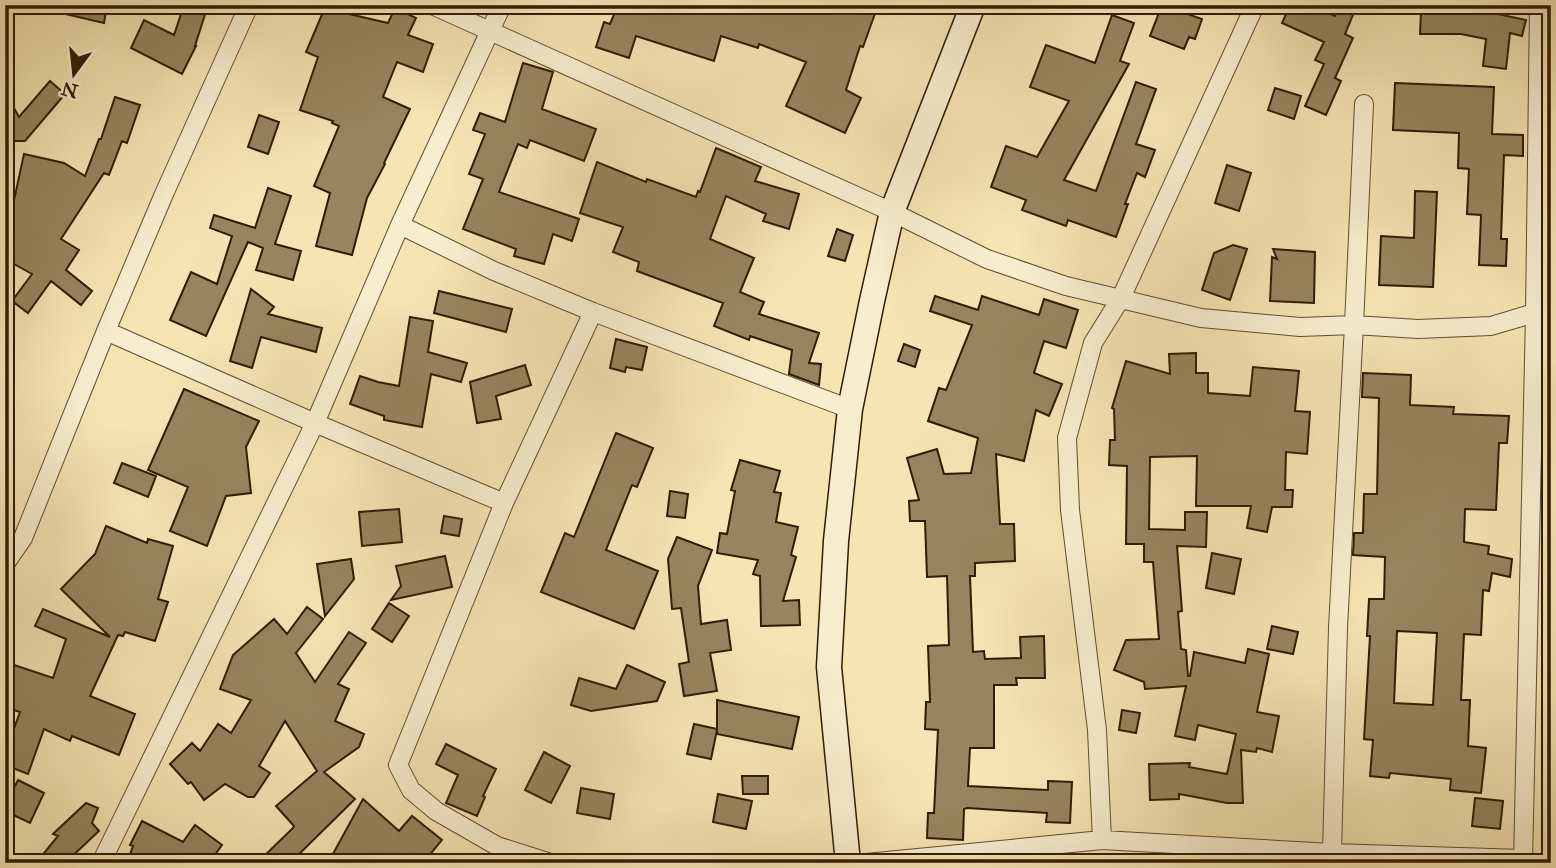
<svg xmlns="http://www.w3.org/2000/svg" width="1556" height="868" font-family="'IM FELL Great Primer',serif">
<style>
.building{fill:#96855e;stroke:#2f1c02;stroke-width:2;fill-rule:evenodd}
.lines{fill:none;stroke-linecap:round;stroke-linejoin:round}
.street-casing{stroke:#604e2e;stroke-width:20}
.secondary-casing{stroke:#2f1c02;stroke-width:27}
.street{stroke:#f8eece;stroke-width:18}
.secondary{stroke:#f8eece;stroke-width:24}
</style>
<rect width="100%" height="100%" fill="#f5e5b3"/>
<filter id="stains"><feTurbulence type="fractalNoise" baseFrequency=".00286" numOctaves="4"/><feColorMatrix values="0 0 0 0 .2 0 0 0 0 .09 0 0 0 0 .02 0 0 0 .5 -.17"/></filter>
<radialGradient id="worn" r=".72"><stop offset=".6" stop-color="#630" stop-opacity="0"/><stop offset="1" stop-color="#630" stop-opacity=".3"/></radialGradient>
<path class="building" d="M58,5H107L104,23L57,12Z
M184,5H208L195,46H196L182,74L131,48L144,20L174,35Z
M326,5H353L349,14L388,23L395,8L416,18L408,35L433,44L423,72L397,62L383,97L410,109L384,163L385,164L367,198L352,255L316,246L330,193L314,186L339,126L332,123L333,121L300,110L318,57L306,52Z
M618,5H641L656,11L658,5H878L863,47L860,46L846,90L861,98L845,133L786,106L806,62L759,44L758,48L721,36L714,61L636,36L629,58L596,47L604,22L610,24Z
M1162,5L1202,19L1195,39L1189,37L1184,49L1150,36Z
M1290,5H1310L1335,16L1339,5H1344L1355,10L1345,34L1353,38L1335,78L1341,81L1326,115L1305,106L1324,64L1315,60L1324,42L1282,23Z
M1452,5H1467L1488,9V12L1526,20L1522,36L1510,33L1506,69L1483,66L1486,39L1461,34H1420L1421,12H1452Z
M1112,15L1134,23L1120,61L1129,64L1064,180L1096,191L1136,82L1156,89L1136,144L1155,150L1145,177L1137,173L1125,204H1128L1116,237L1068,220L1066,226L1022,210L1026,200L991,187L1006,146L1037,157L1069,101L1030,87L1046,45L1095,63Z
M523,63L553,72L542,109L596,129L584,161L530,140L527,148L518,144L499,192L579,219L572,241L553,234L544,264L514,256L516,249L463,229L483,179L469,174L485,134L473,130L480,113L505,122Z
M50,81L65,94L25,141H5V92L19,117Z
M1395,83L1494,87L1492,134L1523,135V156L1504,155L1501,239H1507L1506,266L1479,265L1481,215L1467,214L1469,169L1458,168L1459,133L1393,130Z
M1275,88L1301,96L1294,119L1268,110Z
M115,97L140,105L127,143L122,141L109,175L104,173L61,239L79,250L66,270L92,291L81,305L51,281L28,313L12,301L32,274L5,259V200L13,205L24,154L64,163L85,176L99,139H101Z
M259,115L279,122L268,154L248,147Z
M716,148L761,167L755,181L799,194L789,229L763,221L766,214L726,196L710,239L754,258L740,292L764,302L759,314L819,333L809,363L821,364L819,385L789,374L792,350L750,336L749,340L714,326L723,303L637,271L639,262L613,252L623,227L580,213L597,162L646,182L647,179L696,197L698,191L700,192Z
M1227,165L1251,173L1239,211L1215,203Z
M268,188L291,196L275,244L301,251L293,280L256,270L263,248L248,242L206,336L170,320L191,272L217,284L232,236L210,228L214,215L255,228Z
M1415,191L1437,192L1433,287L1379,285L1381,236L1414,238Z
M837,229L853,235L845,261L828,256Z
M1233,245L1247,249L1230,300L1202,290L1214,253Z
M1273,249L1315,252L1314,303L1270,301L1272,257L1277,259Z
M251,289L274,307L268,314L322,328L316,352L261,337L252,368L230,361Z
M439,291L512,309L506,332L434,313Z
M935,296L978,310L982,296L1039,315L1044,299L1078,310L1066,348L1044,341L1034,373L1062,384L1049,416L1036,410L1024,461L996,454L1000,524H1014L1015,561L975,563V576H970L973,652L984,651L985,659L1021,658L1020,637L1044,636L1045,678H1016L1017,685H994V748H970L968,786L1048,790V781L1072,782L1070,823L1046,822L1047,813L967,808L964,809L963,840L927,838L928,813H934L938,730L925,729L926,702H930L928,646L949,645L947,576L927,577L925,521H910L909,501L919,500L907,458L937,449L944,474L971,473L978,438L928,421L939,388L946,390L972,325L930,311Z
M410,317L433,321L428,352L467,363L461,382L431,374L422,427L384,420V416L350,404L360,376L378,382L399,386Z
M616,339L647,347L642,370L626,367L625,372L610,368Z
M904,344L920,350L915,367L898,361Z
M1196,353V373H1208V393L1250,396L1253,367L1299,371L1295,411L1310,412L1307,454L1286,452L1285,490H1293L1292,507H1272L1267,532L1247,528L1251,506H1196L1197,456L1150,457L1149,529L1185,530V512H1207L1206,547L1177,546L1182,611L1178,612L1181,649L1186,650L1188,676H1190L1194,652L1245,663L1248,649L1269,654L1257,712L1279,716L1272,752L1257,748L1256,752L1241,750L1243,803H1227L1179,794V799L1150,800L1149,764L1190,763L1189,767L1227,774L1236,734L1198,725L1195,740L1175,736L1186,686L1145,689L1144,682L1114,670L1126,640L1159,639L1153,562H1144V544H1126L1127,466L1109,465L1110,440H1115L1114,409L1112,408L1126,361L1170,374L1169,354Z
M525,365L531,385L496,396L501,419L477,423L470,382Z
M1363,373L1411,375L1410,405L1454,407L1453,414L1509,416L1507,443H1499L1496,510L1465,509L1464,542L1489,546L1488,554L1512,559L1510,577L1492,573L1489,591L1483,590L1481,635L1464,634L1461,700H1470L1468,746L1486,748L1481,793L1450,790L1451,779L1390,773L1389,778L1370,776L1373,740L1364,739L1370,636H1367L1369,599H1384L1385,557L1353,555L1354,533H1363L1364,494H1377L1379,398L1362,397ZM1397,631L1437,633L1433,705L1394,703Z
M184,389L259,421L246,447L251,493L226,496L207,546L170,531L188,487L148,470Z
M616,433L653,448L637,487L632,485L606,550L658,571L634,629L541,592L565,533L574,537Z
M740,460L780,471L774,492L781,493L776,522L798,527L791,555L796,557L783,601L799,600L800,625L761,626L760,576L753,574L758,560L717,553L720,533L727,534L735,491L731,490Z
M122,463L156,476L148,497L114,483Z
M670,491L688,494L685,518L667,516Z
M399,509L402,542L362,546L359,512Z
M444,516L462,519L459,536L441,533Z
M106,526L147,543L148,539L173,546L158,599L168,602L155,641L125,632L123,636L118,635L90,696L135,714L119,755L72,736L70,741L44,729L28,774L5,765V753L20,712L5,707V662L53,678L66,639L35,626L43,609L110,637L61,589L95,554Z
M677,537L712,550L698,586L701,624L727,620L731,650L710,653L717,691L684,696L679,664L689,662L681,608L672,609L668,559Z
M1212,553L1241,559L1234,594L1206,588Z
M445,556L452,587L391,600L401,586L396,566Z
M351,559L354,579L325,616L317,564Z
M389,603L409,616L392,642L372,629Z
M307,607L323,619L296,653L315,682L349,632L366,643L338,684L349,689L335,721L364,734L359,747L324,772L355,799L290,863H257L293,828L294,826L276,806L317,771L285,721L259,766L270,773L254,797H248L225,784L204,800L191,782L188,784L170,764L192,743L200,751L218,724L231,733L251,700L220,689L233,655L274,619L287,634Z
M1272,626L1298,632L1293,654L1267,649Z
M627,665L665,682L657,701L591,711L571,705L579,678L616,689Z
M717,700L799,717L792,749L717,734V730L711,759L687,754L694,724L717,729Z
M1122,710L1140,713L1136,733L1119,730Z
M446,744L496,769L483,796L485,797L477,816L446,803L458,775L436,764Z
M544,752L570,766L551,803L525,790Z
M742,776H768V794H743Z
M18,780L44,793L30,823L5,811V805Z
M581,788L614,794L610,819L577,813Z
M718,794L752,801L746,829L713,822Z
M1475,798L1503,801L1500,829L1472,826Z
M363,799L399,831L412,816L442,840L423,863H328Z
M86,803L98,808L92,823L99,831L65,863H36L58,836L53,834Z
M142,821L183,842L195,825L222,845L209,863H127L133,846L130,845Z"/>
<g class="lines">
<defs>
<path id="street" d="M432,5L892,212L987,259L1066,286L1201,318L1300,327L1354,325L1418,329L1491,326L1551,308
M400,225L494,271L593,312L850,409
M106,331L315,423L504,503
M5,564L23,538L106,331L164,194L249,5
M1102,840L1097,730L1070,510L1067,438L1093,343L1121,298L1255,5
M101,863L315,423L400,225L502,5
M551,863L497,846L436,811L411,790L398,765L504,503L593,312
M866,863L1102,840L1332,853L1523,859
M1330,863L1332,853L1338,628L1354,325L1364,104
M1523,863L1535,314L1539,5"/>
<path id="secondary" d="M848,863L829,667L836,541L850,409L872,301L892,212L973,5"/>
</defs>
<use href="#street" class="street-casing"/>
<use href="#secondary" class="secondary-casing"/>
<use href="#street" class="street"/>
<use href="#secondary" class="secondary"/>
</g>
<rect width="1556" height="868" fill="none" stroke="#f5e5b3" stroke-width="28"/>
<rect x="7" y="7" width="1542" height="854" fill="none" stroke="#2f1c02" stroke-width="3.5"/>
<rect x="14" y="14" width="1528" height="840" fill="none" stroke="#2f1c02" stroke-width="2"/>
<g transform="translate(74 74) rotate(195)" stroke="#f8eece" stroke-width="5" paint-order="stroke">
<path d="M0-5L12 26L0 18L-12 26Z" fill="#2f1c02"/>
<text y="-10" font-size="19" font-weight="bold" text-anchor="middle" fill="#2f1c02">N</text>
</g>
<rect width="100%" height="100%" filter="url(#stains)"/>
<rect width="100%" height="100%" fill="url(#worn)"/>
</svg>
